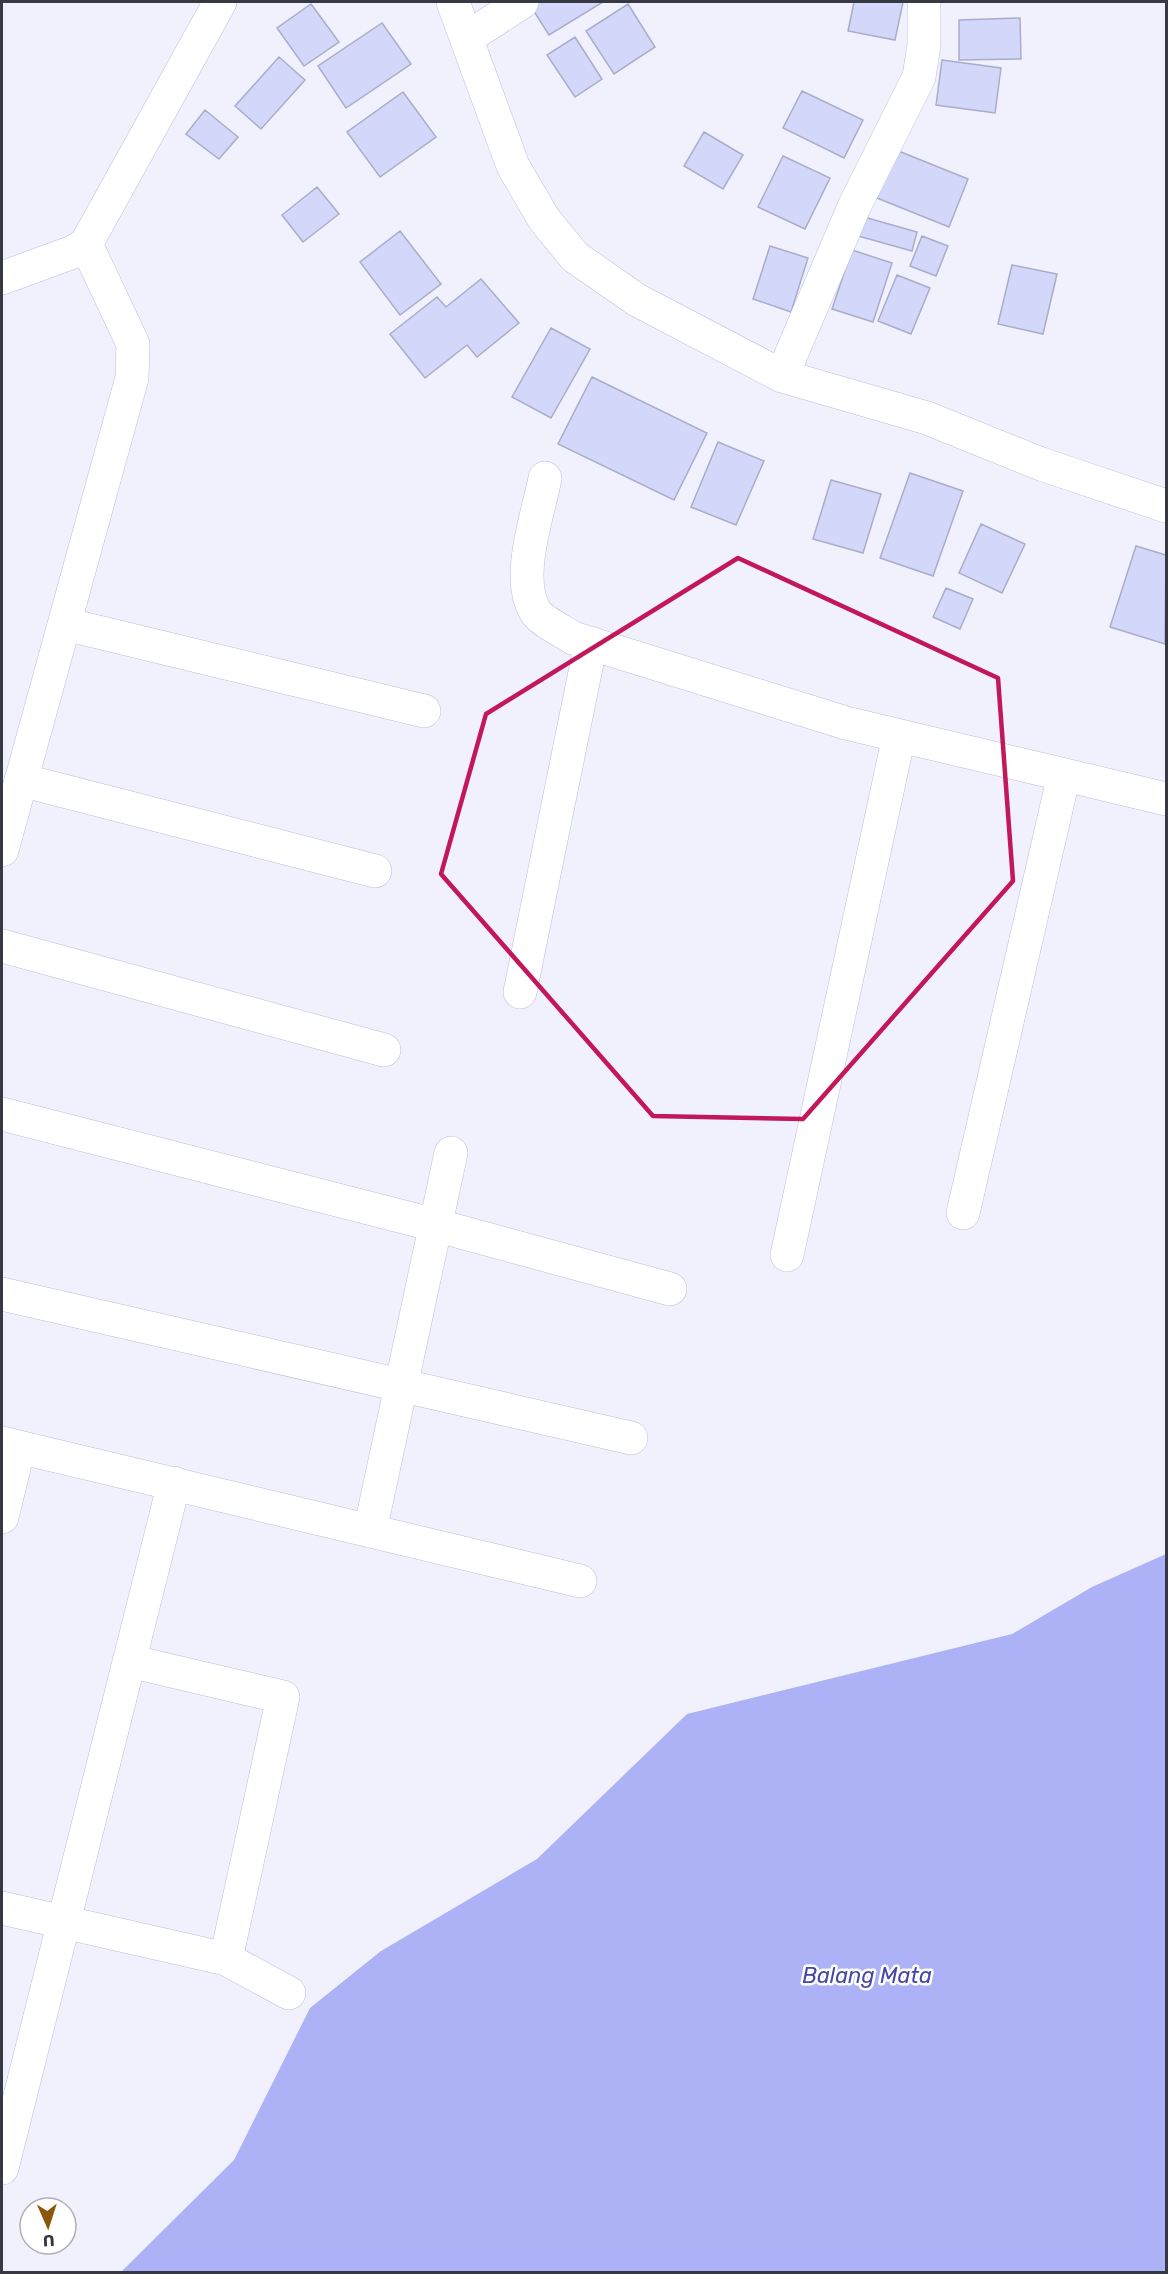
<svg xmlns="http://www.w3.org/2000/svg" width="1168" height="2274" font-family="Rubik,sans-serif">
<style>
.water{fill:#adb2f6}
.building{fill:#d3d7fa;stroke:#aaadc8;stroke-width:1.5}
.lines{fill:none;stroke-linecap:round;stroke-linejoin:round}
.minor-casing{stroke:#bbbeda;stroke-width:34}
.minor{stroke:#fff;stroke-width:33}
.marked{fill:none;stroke:#c2185b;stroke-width:4.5;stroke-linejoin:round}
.labels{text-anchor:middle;stroke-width:5;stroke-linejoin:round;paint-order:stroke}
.water-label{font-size:22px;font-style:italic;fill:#4845a5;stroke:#fff}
</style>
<rect width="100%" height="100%" fill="#f0f1fd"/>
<path class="water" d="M1166,1554V2272H121L234,2160L310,2008L381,1951L537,1859L687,1714L1012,1634L1092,1587Z"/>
<path class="building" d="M528,2H603L549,35Z
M854,2H903L895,40L848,31Z
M311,4L339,42L304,66L277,28Z
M628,4L655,47L614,74L586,31Z
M1020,18L1021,59L959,60V20Z
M382,23L411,64L346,108L318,66Z
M575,37L602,79L575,97L547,55Z
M279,57L305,80L261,129L235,106Z
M942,60L1001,68L995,113L936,105Z
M802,91L863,120L844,158L783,128Z
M403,92L436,137L380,177L347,132Z
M205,110L238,137L219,159L186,134Z
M704,132L743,155L723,189L684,166Z
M896,150L968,179L949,227L877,198Z
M783,156L830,178L805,229L758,207Z
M317,187L339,214L303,242L282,215Z
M857,215L917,232L912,251L851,234Z
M400,231L441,284L400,315L360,262Z
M922,236L948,246L936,276L910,266Z
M770,246L808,258L791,312L753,299Z
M852,250L892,263L873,322L832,309Z
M1012,265L1057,274L1043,334L998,324Z
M897,275L930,288L911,334L878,321Z
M481,279L519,323L477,357L467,345L425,378L390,334L437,297L446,307Z
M551,328L590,349L551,418L512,397Z
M592,377L707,433L674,500L558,444Z
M718,442L764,461L736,525L691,507Z
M910,473L963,491L933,576L880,558Z
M831,480L881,494L863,553L813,539Z
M981,524L1025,544L1002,593L959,573Z
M1136,546L1166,555L1165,644L1110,627Z
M946,588L973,599L960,629L933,617Z"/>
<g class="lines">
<defs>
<path id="minor" d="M453,2L513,166L544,219L575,257L637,300L782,376L927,418L1041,464L1166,506
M467,38L522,2
M2,278L73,252L86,244L220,2
M782,376L854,207L919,77L924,45V2
M545,478C538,515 515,577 535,611C542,622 563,631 573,638L846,723L1166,799
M65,624L424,711
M21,780L375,871
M2,850L132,378L133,344L86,244
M2,946L384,1050
M520,992L591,643
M2,1114L435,1225L670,1289
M963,1213L1064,775
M787,1255L899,736
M2,1294L631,1438
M2,1443L580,1581
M2,1517L19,1447
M370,1531L451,1153
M129,1661L283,1697L226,1959
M2,1908L226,1959L289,1993
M2,2168L174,1483"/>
</defs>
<use href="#minor" class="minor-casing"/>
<use href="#minor" class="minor"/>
</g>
<path class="marked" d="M738,558L998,678L1013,881L803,1119L653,1116L441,874L486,714Z"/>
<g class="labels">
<g class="water-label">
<text x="867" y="1983">Balang Mata</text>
</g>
</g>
<rect width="1168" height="2274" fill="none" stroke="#363843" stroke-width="6"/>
<g transform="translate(48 2226) rotate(177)"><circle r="28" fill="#ffffff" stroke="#afafb4" stroke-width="1.5"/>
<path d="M0-4.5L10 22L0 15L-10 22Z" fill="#8c5608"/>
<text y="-9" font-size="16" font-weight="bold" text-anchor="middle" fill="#363843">U</text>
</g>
</svg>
